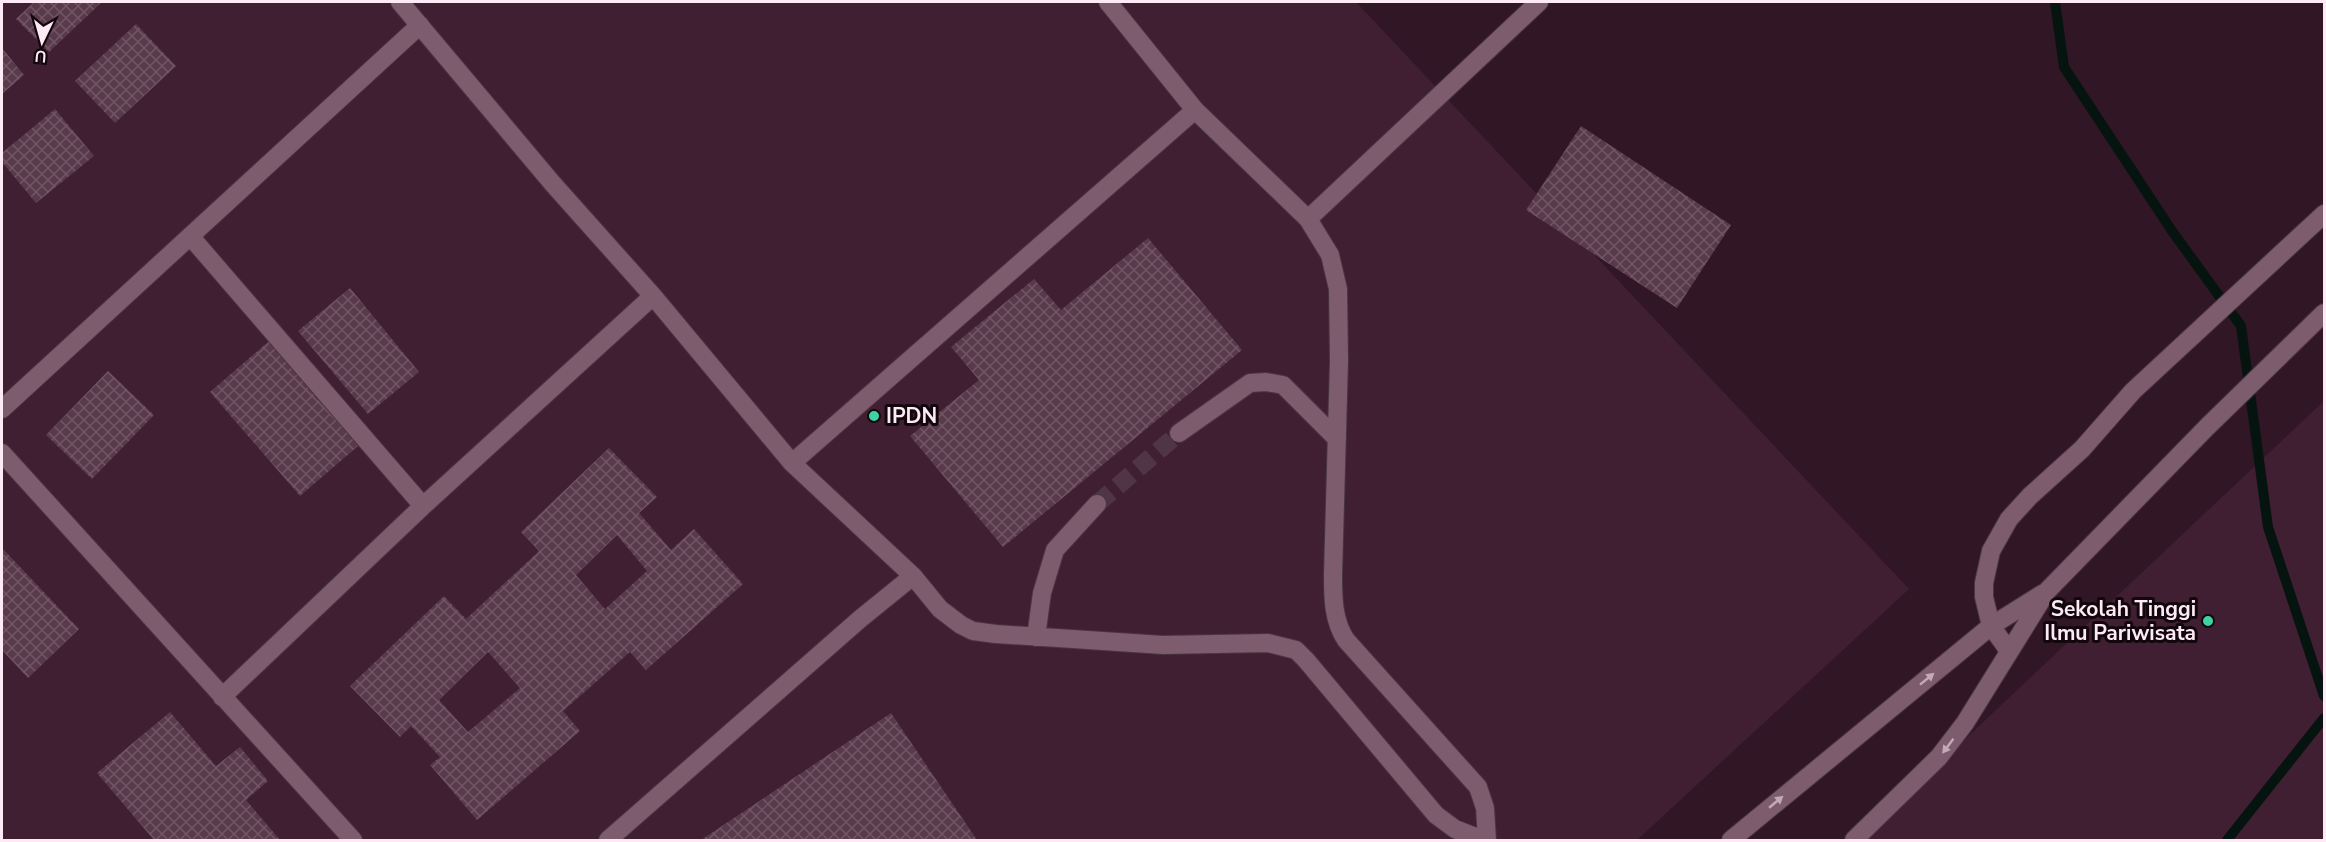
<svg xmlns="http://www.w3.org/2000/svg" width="2326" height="842" font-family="'Nunito Sans',sans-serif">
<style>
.built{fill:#401f33}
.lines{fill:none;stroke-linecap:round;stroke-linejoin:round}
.stream{stroke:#06140f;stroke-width:10}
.building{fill:url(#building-cross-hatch);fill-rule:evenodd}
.minor-tunnel{stroke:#503645;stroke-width:18;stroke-dasharray:18 9;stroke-linecap:butt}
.minor-casing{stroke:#4a3541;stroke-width:20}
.minor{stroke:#7d5c6e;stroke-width:18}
.oneway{fill:#c3aab8}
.poi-dot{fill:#3dd4a3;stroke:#12070d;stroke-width:2}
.labels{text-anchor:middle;stroke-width:6;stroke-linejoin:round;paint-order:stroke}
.poi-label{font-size:21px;font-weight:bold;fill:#fdeaf4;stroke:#12070d;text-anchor:start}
</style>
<defs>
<pattern id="building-cross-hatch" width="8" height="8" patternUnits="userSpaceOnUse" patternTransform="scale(1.5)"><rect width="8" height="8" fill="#583a4b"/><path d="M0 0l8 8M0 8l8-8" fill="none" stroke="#715766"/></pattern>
</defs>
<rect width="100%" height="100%" fill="#311626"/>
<path class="built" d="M2,2H1356L1909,589L1637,840H2Z
M2324,401V840H1858Z"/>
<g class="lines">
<path class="stream" d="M2055,2L2064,67L2172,231L2241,326L2268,527L2324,696
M2227,840L2324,718"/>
</g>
<path class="building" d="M34,2H102L49,52L16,19Z
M136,24L176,66L115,123L75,81Z
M2,48L24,75L2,94Z
M55,109L94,156L36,203L2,162V153Z
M1581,126L1731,225L1677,308L1526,210Z
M1148,238L1242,350L1003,547L910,436L979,380L951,347L1034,279L1061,310Z
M350,288L419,372L368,414L298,331Z
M275,336L365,440L300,496L210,392Z
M108,371L154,415L92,479L46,435Z
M609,448L657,497L639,513L671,550L694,529L743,584L646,670L630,652L563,711L580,731L477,820L430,765L440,757L411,726L400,737L350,686L444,596L466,619L539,551L521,532ZM617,535L647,571L605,609L576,575ZM488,652L520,688L468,732L439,700Z
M2,548L79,629L28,678L2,650Z
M170,712L216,766L240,747L268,781L246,800L280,840H154L97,773Z
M891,713L977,840H701Z"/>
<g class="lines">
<path class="minor-tunnel" d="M1097,504L1179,433"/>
<defs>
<path id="minor" d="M400,2L553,184L653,296L792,463L913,576L940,609L961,625L973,631L996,634L1163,645L1268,643L1296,650L1306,660L1436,815L1455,829L1483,840
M1108,2L1195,110L1308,219L1330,255L1338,289L1339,360L1333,575C1333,597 1333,621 1346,640L1478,787L1485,808L1487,840
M1308,219L1539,2
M190,236L423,506
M2,409L420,25
M1179,433L1250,383L1266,382L1283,385L1337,439
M2,453L353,840
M792,463L1195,110
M1036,637L1042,593L1055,550L1097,504
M2009,651L1991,626L1984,597V583L1991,551L2009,519L2030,496L2082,449L2133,391L2324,214
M222,697L423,506L653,296
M608,840L860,619L913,576
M1731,840L1991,626L2042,594
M1854,840L1939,757L1965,723L2047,591L2207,427L2324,313"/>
</defs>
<use href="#minor" class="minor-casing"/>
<use href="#minor" class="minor"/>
</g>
<defs><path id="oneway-solid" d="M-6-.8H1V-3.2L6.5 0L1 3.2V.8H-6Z" transform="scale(1.5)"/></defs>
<g class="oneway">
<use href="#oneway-solid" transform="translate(1927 679) rotate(-39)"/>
<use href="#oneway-solid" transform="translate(1948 746) rotate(127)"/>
<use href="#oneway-solid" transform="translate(1776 802) rotate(-40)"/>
</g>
<g class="poi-dot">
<circle cx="874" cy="416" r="6"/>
<circle cx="2208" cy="621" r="6"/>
</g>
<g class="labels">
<g class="poi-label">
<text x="886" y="423">IPDN</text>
<text x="2196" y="616" text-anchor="end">Sekolah Tinggi<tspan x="2196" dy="24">Ilmu Pariwisata</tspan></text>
</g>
</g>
<rect width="2326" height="842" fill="none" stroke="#fdeaf4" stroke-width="6"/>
<g transform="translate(42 42) rotate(185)" stroke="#12070d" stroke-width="4.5" paint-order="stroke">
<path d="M0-4.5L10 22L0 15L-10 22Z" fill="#fdeaf4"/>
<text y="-9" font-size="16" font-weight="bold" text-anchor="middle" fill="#fdeaf4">U</text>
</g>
</svg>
